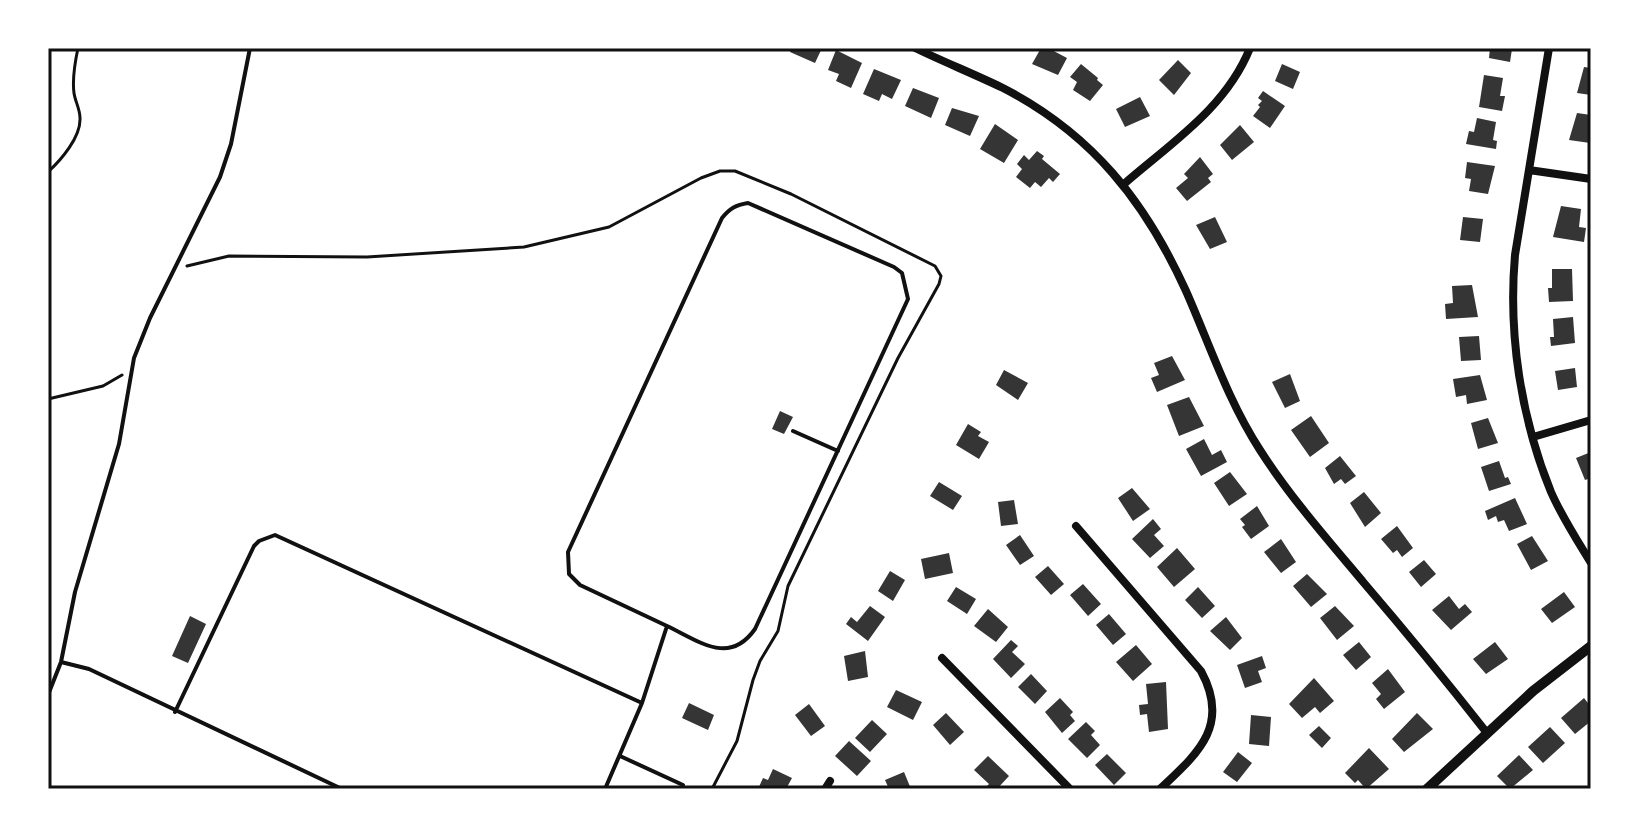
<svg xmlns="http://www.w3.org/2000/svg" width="1639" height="837" font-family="'Asap Condensed',sans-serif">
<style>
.building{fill:#353535}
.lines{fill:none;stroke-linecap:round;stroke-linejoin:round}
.path{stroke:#111;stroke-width:3}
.service{stroke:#111;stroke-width:4}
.minor{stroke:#111;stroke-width:8}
.tertiary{stroke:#111;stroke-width:10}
.neatline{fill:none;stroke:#111;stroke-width:3}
</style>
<rect width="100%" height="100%" fill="#fff"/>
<path class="building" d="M791,48H822L815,63L790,52Z
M1041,48H1048L1067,58L1058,75L1032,64Z
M1490,48L1512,49L1510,62L1489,58Z
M836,50L862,63L851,88L836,81L839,74L828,70Z
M1178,60L1191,73L1174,95L1159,80Z
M1081,64L1098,78L1097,80L1103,85L1090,101L1073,90L1077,82L1070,77Z
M1282,64L1300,72L1293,89L1275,81Z
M1584,67L1591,68V95L1577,93Z
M874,69L901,80L892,99L882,94L879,101L863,94Z
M1484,75L1503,78L1500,96H1505L1502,111L1479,107Z
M913,88L939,98L931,118L905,106Z
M1263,91L1285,106L1270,128L1253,116L1260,107L1258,105L1262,101L1258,98Z
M1140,97L1150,116L1125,127L1116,109Z
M952,108L979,116L970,136L945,125Z
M1577,113L1591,115L1590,143L1569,140Z
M1477,118L1496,122L1493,140L1497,141L1496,149L1466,144L1469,131L1474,132Z
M995,124L1018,140L1004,163L980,149Z
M1240,125L1254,142L1232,160L1220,145Z
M1037,151L1044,156L1042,159L1060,174L1053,182L1049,178L1041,187L1035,182L1030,188L1016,177L1022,169L1017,164L1024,155L1029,160Z
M1200,157L1213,174L1208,178L1211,182L1187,201L1176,188L1188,178L1184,174Z
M1467,162L1495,166L1488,194L1469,191L1471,179L1465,178Z
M1561,206L1581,209L1579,227L1586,228L1584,242L1553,237Z
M1215,217L1227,242L1210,249L1196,225Z
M1463,217L1483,219L1480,242L1460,240Z
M1552,269H1572L1573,301L1549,302L1548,288H1552Z
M1472,285L1478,317L1446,319L1445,304L1453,303L1452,286Z
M1573,317L1575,343L1551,346L1550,337H1554L1553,319Z
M1479,336L1481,360L1461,361L1459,337Z
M1172,356L1185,380L1157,392L1151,378L1159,375L1154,363Z
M1575,368L1577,387L1558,390L1555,371Z
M1004,370L1028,383L1018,400L996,385Z
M1290,374L1300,401L1285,408L1272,382Z
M1480,375L1487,400L1467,404L1466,395L1456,397L1453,379Z
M1189,397L1204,426L1179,436L1167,405Z
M780,411L793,417L784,434L772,429Z
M1311,416L1329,443L1310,457L1291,430Z
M1488,418L1498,443L1478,449L1471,423Z
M968,424L981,432L978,436L989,442L979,459L956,445Z
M1204,439L1212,455L1221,450L1227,462L1201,476L1186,449Z
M1591,452V478L1585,480L1576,458Z
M1340,456L1356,476L1345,484L1341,479L1334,484L1325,468Z
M1499,461L1505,478L1508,477L1511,484L1489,491L1481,467Z
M1230,472L1247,494L1229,506L1214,483Z
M939,482L962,496L953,510L930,496Z
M1132,488L1150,509L1133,521L1118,498Z
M1364,492L1381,513L1365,527L1350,503Z
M1515,498L1527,524L1509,531L1504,520L1498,522L1496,516L1488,520L1485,511Z
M1014,500L1018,524L1001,526L998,502Z
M1257,506L1269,526L1251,539L1242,527L1245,525L1240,519Z
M1153,519L1161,529L1154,535L1164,546L1150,558L1132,539Z
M1397,526L1413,548L1402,557L1397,550L1393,553L1381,539Z
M1020,535L1034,556L1020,565L1006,545Z
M1532,536L1548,561L1531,570L1517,544Z
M1281,539L1296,562L1281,573L1264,552Z
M1177,548L1195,569L1174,587L1157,567Z
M949,553L953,573L925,579L921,559Z
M1424,560L1436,574L1421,587L1409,572Z
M1048,566L1064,584L1051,595L1035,577Z
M890,571L905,580L893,601L878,591Z
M1307,574L1327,594L1311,607L1293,586Z
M1083,584L1101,604L1088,616L1070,595Z
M956,587L976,599L967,614L947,601Z
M1198,587L1215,606L1202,618L1185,600Z
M1564,592L1575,607L1552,623L1541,609Z
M1449,596L1459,609L1465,604L1472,612L1451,630L1432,610Z
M870,606L885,617L868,641L846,624L851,617L857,622Z
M1335,606L1354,626L1337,640L1320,618Z
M988,609L1008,627L996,642L974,626Z
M1109,614L1126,634L1113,645L1096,625Z
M190,616L206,624L188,663L172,656Z
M1226,617L1242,638L1230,650L1210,631Z
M1011,640L1018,646L1012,652L1025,664L1011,678L993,659Z
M1359,642L1371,657L1356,670L1343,655Z
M1495,642L1508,659L1486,674L1473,659Z
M1136,645L1152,664L1133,681L1116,662Z
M865,651L868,677L848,681L844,656Z
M1262,656L1266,668L1258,671L1262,682L1245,688L1237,665Z
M1388,669L1405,692L1384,709L1376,699L1381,694L1372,683Z
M1031,674L1047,691L1035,704L1018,687Z
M1314,678L1334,701L1320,713L1315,707L1302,718L1289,704Z
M1166,682L1168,729L1149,732L1147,714L1140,715L1139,705L1148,704L1146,684Z
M896,690L922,702L913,720L887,707Z
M1060,698L1073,712L1070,715L1075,721L1062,733L1045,712Z
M1584,698L1591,707V721L1575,734L1561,718Z
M689,703L714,715L708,730L682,718Z
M809,704L825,726L811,736L795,715Z
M946,713L964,732L950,745L933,725Z
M1417,713L1433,729L1404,752L1392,739Z
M1251,715L1271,717L1269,746L1249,744Z
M872,720L887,734L870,752L855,738Z
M1086,722L1095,731L1091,735L1100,745L1087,758L1068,739Z
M1319,726L1331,738L1322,748L1309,735Z
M1550,727L1565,743L1543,763L1528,747Z
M849,741L871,761L857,776L835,756Z
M1369,748L1389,769L1366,789L1358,780L1355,783L1345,773Z
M1238,752L1252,763L1237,782L1223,772Z
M1107,754L1126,773L1114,785L1095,765Z
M1519,755L1533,770L1510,789L1497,776Z
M988,756L1009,776L997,789H984L989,784L974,770Z
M773,769L792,778L786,789H758L763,778L768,780Z
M904,772L911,789H889L885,780Z"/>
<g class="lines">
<path class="path" d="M48,172C61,160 81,137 80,118C80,109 75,101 74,93C72,78 75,62 78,48
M187,266L229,256L367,257L524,247L609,227L701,178L720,171H735L791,194L935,266L941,276L939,284L898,358L788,586L778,631L760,661L753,680L737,741L712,789
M48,399L103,386L122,375"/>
<path class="service" d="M793,431L838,451
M61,662L89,669L342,789
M48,695L61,662L75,592L119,444L134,358L150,318L220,177L231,144L250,48
M642,703L667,626C699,641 729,666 755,629L908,299L902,273L894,267L748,203C736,205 730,208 722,218L568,552L569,574L580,585L667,626
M175,712L254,546L259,541L275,535L642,703L605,789
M620,756L683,785"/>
<path class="minor" d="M915,48C944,62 974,74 1003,88C1092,134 1145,201 1186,291C1209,343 1228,401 1260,450C1290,497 1328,540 1364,583C1406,632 1447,682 1487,733
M1549,48L1515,255C1508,335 1521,418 1551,492C1562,517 1577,540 1591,563
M1529,170L1591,179
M1124,184C1171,143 1226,108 1250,48
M1533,437L1591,420
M1076,526L1201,671C1231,726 1197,754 1160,789
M942,658L1070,789
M825,789L830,781"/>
<path class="tertiary" d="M1427,789L1533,691L1591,646"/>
</g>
<rect width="1639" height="837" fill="none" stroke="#ffffff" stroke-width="100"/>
<rect x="50" y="50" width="1539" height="737" class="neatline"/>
</svg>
